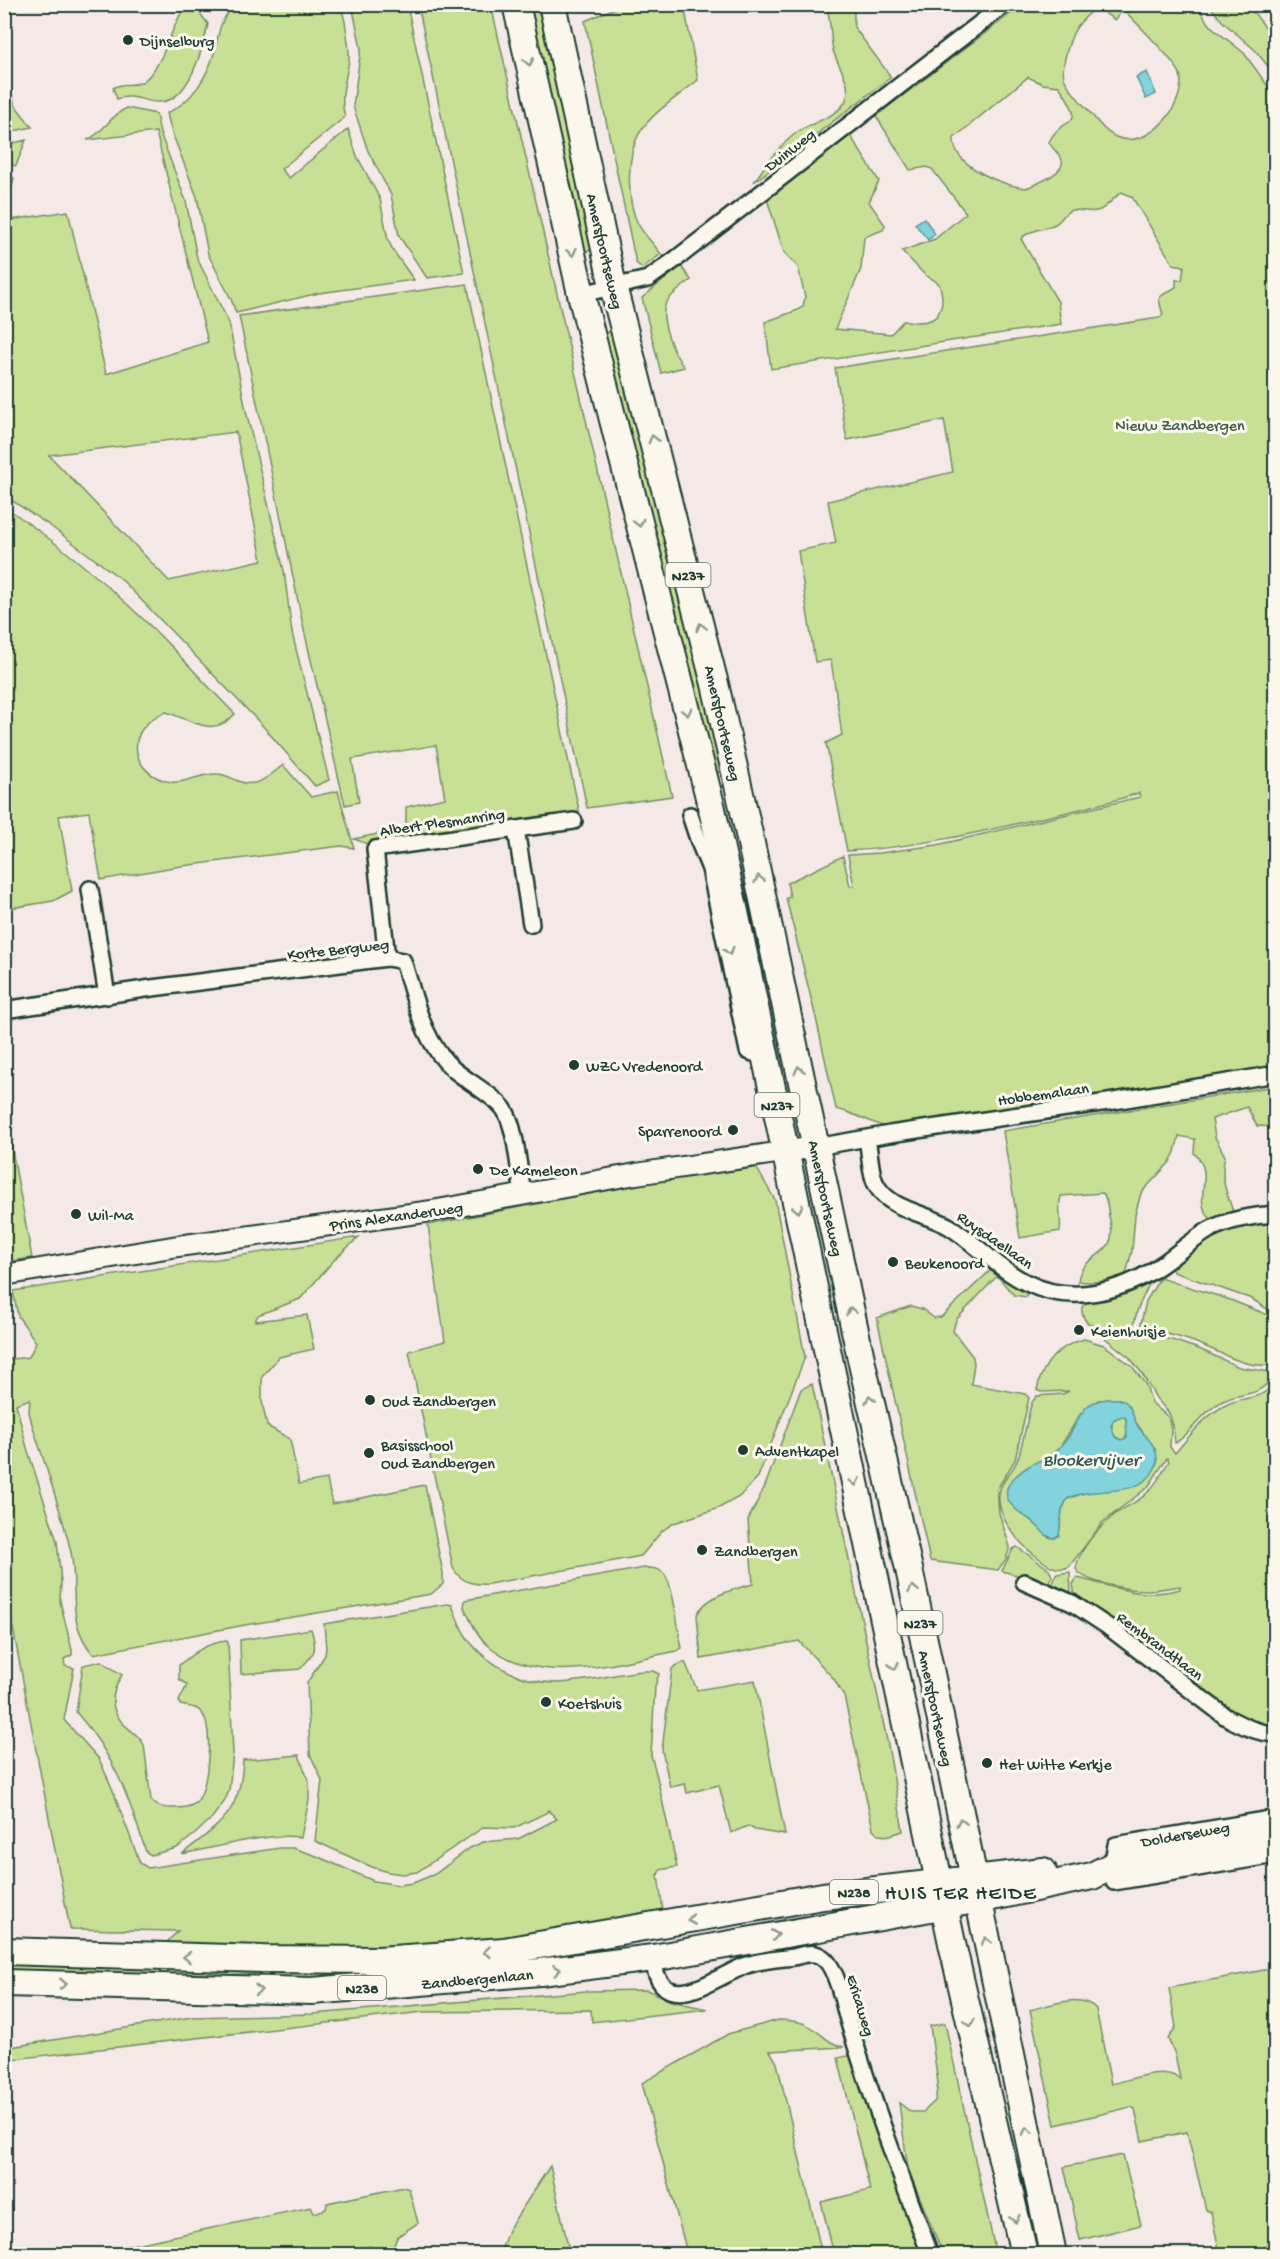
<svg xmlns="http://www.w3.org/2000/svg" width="1280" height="2259" font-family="'Gochi Hand',sans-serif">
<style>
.green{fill:#c8e096;stroke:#748e65;stroke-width:1.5;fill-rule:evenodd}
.water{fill:#83d3dd;stroke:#5b9799;stroke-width:1.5;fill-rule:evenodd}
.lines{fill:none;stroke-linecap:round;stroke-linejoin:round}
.minor-casing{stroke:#1f3d34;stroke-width:20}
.tertiary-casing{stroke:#1f3d34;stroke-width:24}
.primary-casing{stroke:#1f3d34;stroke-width:30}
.minor{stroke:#fbf7ec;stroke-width:15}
.tertiary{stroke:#fbf7ec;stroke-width:20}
.primary{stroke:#fbf7ec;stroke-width:26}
.oneway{stroke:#8d9a90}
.poi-dot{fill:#1f3d34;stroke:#fbf7ec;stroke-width:2}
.labels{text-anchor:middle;stroke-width:6;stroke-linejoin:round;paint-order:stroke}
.shield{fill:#fbf7ec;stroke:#61756b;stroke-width:1.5}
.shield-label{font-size:15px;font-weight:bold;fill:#1f3d34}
.poi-label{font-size:16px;fill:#1f3d34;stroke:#fbf7ec;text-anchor:start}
.street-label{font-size:16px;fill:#1f3d34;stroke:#fbf7ec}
.park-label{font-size:16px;fill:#415e48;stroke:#fbf7ec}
.water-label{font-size:18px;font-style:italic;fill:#335b56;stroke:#fbf7ec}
.quarter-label{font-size:20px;letter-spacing:1.5px;fill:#1f3d34;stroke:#fbf7ec}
</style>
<rect width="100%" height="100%" fill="#f5e9e8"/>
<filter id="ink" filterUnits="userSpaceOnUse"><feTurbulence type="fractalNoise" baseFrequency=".0167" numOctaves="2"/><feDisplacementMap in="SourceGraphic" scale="12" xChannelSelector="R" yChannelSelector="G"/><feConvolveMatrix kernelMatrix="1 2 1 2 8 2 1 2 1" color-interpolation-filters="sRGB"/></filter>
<g filter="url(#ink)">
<path class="green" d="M186,5H194L208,24C203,47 189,103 158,102C143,102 133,93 117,99L113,88C122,81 136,88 145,80C166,61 170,27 186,5Z
M236,5L338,4C344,12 344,18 346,27C347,38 350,49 349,60C346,80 339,98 345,117L281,169L289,178L348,129L357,156L380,199L388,240L394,252L414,280L319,293L236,313L231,299L208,254L197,197L171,130L167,113C192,102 208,76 215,50C219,32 220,17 236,5Z
M352,5H407L464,273L427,278L399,236L391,195L368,151L353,106L361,48Z
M418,5H491L672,796L587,808Z
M524,5H545L597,248L584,252Z
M622,5H684L698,80C680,95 656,110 642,129C626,152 626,200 638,224C644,235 654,244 661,254L642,268L636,263L585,21Z
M826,5H858L854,10V27L891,77L754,182C766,164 779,146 796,133C810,122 842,117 847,97C851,81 837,65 833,50C830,35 831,19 826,5Z
M1022,5H1198L1206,20L1214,29L1244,53L1275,96L1276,198C1270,203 1269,212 1276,218L1275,1070L890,1129L847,1112L836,1109L816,1018L786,898L790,897L787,883L843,856L850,886H854L848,855L880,853L937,845L1140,797L1139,793C1102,805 1065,813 1028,821C968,835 909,848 847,851L826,743L842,735L831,660L815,662L798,551L836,543L828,501L953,472L944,420L847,440L835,368L1159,318L1163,315L1159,300L1161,296L1176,287V280H1182L1184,266L1173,264L1132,197L1122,192C1114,197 1108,206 1100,210C1091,214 1081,209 1072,210C1064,211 1062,221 1055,224C1043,230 1030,229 1021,239L1058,302L1061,324L771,369L765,322L798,310L803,306L805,297L798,267L784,252L767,199L850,135L879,181L869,202L885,225L883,230L864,237L861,269L835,329L891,334L903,321C925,324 943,323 942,296C941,292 941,286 938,283C934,279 929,278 925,275C917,267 910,259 902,251L935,239L966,213L932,169L927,167L910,170L876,116ZM1098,5L1107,15L1115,20L1123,9C1134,21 1176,61 1180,74C1187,105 1148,151 1116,137C1104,132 1095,118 1087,109C1079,100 1070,90 1065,80C1059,69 1071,33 1079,24C1085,17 1092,11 1098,5ZM1028,77L1043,84L1059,86C1091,132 1061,114 1049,142C1052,149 1058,152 1061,158C1069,172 1036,184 1026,188C1003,186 952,166 954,138Z
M1209,5H1248L1275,40V75L1255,50L1222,21Z
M4,71L15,105L32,127L5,133Z
M127,108L156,114L160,133L186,201L197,258L229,323L246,411L284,571L292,633L329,780L315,786L261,724L121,579L49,525L5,496V221L68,211L106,374L208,342L156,132L87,140C104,133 110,115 127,108ZM236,432L262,560L169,581L49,455Z
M26,140L16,166L5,162V145Z
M5,175L14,178L10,196L5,201Z
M681,266L691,280C684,286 670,295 666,303C658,318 674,355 684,367L661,373L642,298Z
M467,284L580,815L381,849L354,839L406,828V807L445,798L436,745L352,759L359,802L345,805L304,630L239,316Z
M616,330L727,770L711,774L598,335Z
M5,507C54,540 100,578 143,619C175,649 204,683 235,714C213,739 192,720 166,712C122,728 130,775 171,782C185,784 201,773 217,774C225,774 231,778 238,781C257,789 269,776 283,765L311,797L338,791L354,848L341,846L174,867L101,880L89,812L59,816L72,891L53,901L5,909Z
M1275,1086V1127L1257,1126L1247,1107L1212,1119L1215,1137L1225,1156C1219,1177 1227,1194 1234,1214L1214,1222C1187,1200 1219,1177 1194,1153L1195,1139L1179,1136L1175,1152L1170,1162L1141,1193L1135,1215L1132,1251L1126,1274C1110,1280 1096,1284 1078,1281C1082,1250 1120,1260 1110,1220C1107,1211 1109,1202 1103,1193L1061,1196C1057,1208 1062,1219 1060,1231L1020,1238L1003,1131Z
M10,1139L32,1258L5,1262V1140Z
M756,1167L775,1200L805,1357L758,1477L739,1497L719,1508L674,1523L662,1531L641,1556L489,1584C473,1585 461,1582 453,1568L409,1351L445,1341L428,1225L648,1182Z
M1275,1220V1314L1252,1299L1173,1272L1171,1263L1193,1246L1227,1228Z
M359,1237L335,1259L300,1299L258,1315L255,1321L307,1315L314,1349L279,1357L262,1377V1401L267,1426L290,1439L299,1484L327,1479L332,1504L425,1485L443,1573V1584L431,1594L245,1625L93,1654C64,1620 80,1587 70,1548C60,1507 45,1465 32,1424L29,1412L30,1399L16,1404L27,1448L57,1541L61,1582L60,1601L72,1650V1655L64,1659L65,1666L74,1668L64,1720L99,1759L112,1788L140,1863L148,1868L280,1848H293L314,1855L374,1881L399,1885L413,1883L435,1874L470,1848L483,1842L518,1839L557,1819L548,1810L546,1813L514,1828L484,1827L417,1872L403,1874L388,1872L372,1867L315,1841L322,1780L310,1754L307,1683L325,1655L326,1648L324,1624L447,1604L452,1605C457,1618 461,1631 470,1642C489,1666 525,1683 556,1683C585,1682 614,1674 643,1671H653L659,1674L655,1687L651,1755L657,1777L677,1867L660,1870L658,1875L663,1911L656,1922L435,1947L161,1948L178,1931L70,1929L5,1586L4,1360L29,1357L36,1342L18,1316L13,1291Z
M992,1269L1027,1291L1026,1297L1014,1295L997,1276L956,1320L953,1331L973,1357L974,1364L971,1384L1025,1394L1029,1398L1015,1460L997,1489L999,1513L1010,1547L1006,1559L998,1570L930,1561L877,1318L911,1306L922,1309L934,1318L941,1317Z
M1152,1278L1138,1308L1133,1327C1115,1328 1080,1334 1082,1307L1088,1300L1124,1293Z
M1160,1278L1228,1299L1273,1317L1275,1319V1364C1246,1370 1226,1354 1199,1344C1180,1336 1160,1332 1140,1328L1146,1301Z
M1124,1331L1172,1340L1199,1349L1239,1367L1270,1372L1272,1378C1256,1399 1242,1391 1221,1402C1203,1411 1188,1437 1175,1443L1173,1425L1169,1413L1156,1398L1141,1372L1129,1357L1105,1338L1107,1333Z
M1084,1339L1104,1345L1132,1366L1146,1385L1152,1403L1168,1417L1171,1428L1170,1447L1175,1453C1190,1436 1205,1415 1226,1405C1246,1395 1259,1402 1275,1383V1728L1246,1721L1220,1705L1075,1597L1073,1584L1077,1578C1114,1586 1141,1600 1180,1589V1586C1169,1588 1158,1590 1147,1590C1131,1590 1083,1583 1076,1569C1078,1550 1099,1528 1113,1516C1124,1507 1139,1502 1148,1492C1157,1483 1163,1472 1169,1461L1167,1458L1148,1487L1103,1522L1069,1567C1056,1572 1046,1564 1036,1556C1018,1543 993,1513 1000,1489C1004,1478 1013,1471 1017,1461C1024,1442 1026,1421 1032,1402L1037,1396L1063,1394L1069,1391L1041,1392L1037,1390C1042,1364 1058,1346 1084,1339ZM1119,1399L1155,1449L1157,1462L1153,1471L1145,1480L1131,1487L1087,1492L1067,1499L1062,1510L1059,1535L1055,1538L1048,1537L1007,1488L1023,1471L1059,1449L1081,1413L1098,1400Z
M812,1384L888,1745L903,1831C890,1835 882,1840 873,1829L844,1696L834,1679L799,1641L701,1659L697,1615C705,1596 734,1589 753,1584L748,1520L765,1486L801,1389Z
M1119,1416L1126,1418L1127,1433L1124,1440L1118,1439L1112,1433V1422Z
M1017,1547L1049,1569L1052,1576L1048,1584L1002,1571L1013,1549Z
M644,1568C652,1568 661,1568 665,1575C674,1588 678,1631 682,1648L677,1651C618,1662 541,1689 489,1646C477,1636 471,1621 464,1607L465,1600Z
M1070,1572L1071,1595L1054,1587L1053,1583L1057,1574Z
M311,1629C318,1651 315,1653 300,1669L241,1674L240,1640Z
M226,1641L228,1642L233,1753L229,1791L224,1802L211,1819L195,1834L177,1848L151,1855L146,1852C129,1798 115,1756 76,1712L83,1665L101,1661L122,1675C113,1689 108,1706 121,1721C128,1730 139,1734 144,1745L151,1800C157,1807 162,1808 172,1808C180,1808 193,1808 198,1800C209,1785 213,1728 202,1713C197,1706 187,1707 180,1705L179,1701L187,1685L179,1679V1665C194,1653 206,1643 226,1641Z
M685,1662L697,1690L755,1680L785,1835L755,1830L748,1826L731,1833L719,1785L687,1793L685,1784L670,1787L662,1750L672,1669L675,1666Z
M299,1755L309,1782V1800L301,1837C262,1833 220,1847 182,1854C221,1823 241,1813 243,1760Z
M620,1941L622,1945L623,1954L392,1976L233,1983L5,1975V1959Z
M1275,1968V2254H1220L1211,2212L1206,2210L1187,2132L1142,2141L1135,2109L1131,2107L1055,2125L1030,2010C1050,2005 1081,1992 1096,2009L1111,2084C1131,2080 1162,2065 1180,2079L1175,2054L1168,2039L1176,2027L1169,1988Z
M647,1990L671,2001L707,2009L592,2022L591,2010L423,2012L5,2060V2048L192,2017L313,2014L587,1991Z
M778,2020C789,2020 802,2021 811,2027C823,2035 829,2044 844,2047L770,2051L777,2063L822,2254H662L686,2249L642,2083L728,2034Z
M945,2023L996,2254H943L908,2169L899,2103L911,2112H923L935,2101L938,2083L930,2026Z
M852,2055L925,2254H834L821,2202L870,2190L838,2058Z
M1123,2155L1141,2225L1080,2240L1064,2167Z
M550,2166L570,2254H500L508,2230Z
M404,2187L409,2189L418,2223L398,2236L393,2247L377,2252L370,2246L345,2252V2254H89L311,2207L314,2213L326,2209L327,2203Z"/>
<path class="water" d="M1147,72L1156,94L1146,99L1136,77Z
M924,218L935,234L928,240L915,224Z
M1119,1399C1134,1403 1131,1417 1139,1428C1144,1435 1152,1441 1155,1450C1158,1456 1158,1462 1155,1468C1140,1501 1093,1484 1067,1499L1062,1510L1059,1535L1054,1538C1043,1537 1039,1525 1029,1519C1000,1501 998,1486 1029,1466C1038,1460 1049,1458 1057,1450C1083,1428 1072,1396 1119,1399ZM1122,1416L1126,1418L1127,1437L1122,1440L1115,1437L1111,1426L1114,1419Z"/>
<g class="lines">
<defs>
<path id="minor" d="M581,294L648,279L676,259L1005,4
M690,815L699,842L710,869L748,1051L767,1058
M516,829L531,924
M90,889L107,996
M387,958L375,849L574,821
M4,1010L152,988L387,958L403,961C415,998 422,1041 453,1069C464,1079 497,1098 504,1109C516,1126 519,1172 523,1195
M867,1139C870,1152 870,1174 876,1184C888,1210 927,1213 950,1227C977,1244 998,1269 1027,1283C1071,1305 1123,1292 1161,1265C1177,1254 1192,1240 1209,1230C1227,1220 1255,1215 1276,1214
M816,1147L890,1134L1108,1102L1276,1074
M1024,1582L1072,1603L1107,1626L1226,1717C1243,1726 1257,1733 1276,1734
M1276,1818L1116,1845L1112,1866L1114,1882L1276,1855
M653,1958C660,2021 712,1979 744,1966C759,1960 778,1959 794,1957C802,1955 812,1951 820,1956C835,1963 842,1997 846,2013C870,2095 900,2174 930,2254"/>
<path id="tertiary" d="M4,1275L178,1246L432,1211L636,1174L816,1147"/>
<path id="primary" d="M516,4L581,294L712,809L735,912L953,1948L1024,2254
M552,4L613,286L715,684L746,820L863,1368L909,1569L1053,2254
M4,1951L262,1959L379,1960L504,1951L823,1896L1043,1871
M4,1983L312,1991L540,1972L653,1958L997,1896L1092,1876L1112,1866L1276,1838"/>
</defs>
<use href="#minor" class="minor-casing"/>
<use href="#tertiary" class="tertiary-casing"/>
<use href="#primary" class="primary-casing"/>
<use href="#minor" class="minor"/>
<use href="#tertiary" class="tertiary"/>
<use href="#primary" class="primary"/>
</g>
<defs><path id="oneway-chevron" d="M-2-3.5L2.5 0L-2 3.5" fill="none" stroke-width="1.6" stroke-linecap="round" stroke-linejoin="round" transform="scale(1.5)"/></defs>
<g class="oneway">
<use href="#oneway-chevron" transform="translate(529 62) rotate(77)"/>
<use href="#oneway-chevron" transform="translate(572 252) rotate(77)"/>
<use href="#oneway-chevron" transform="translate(653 439) rotate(-105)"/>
<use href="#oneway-chevron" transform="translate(639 523) rotate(76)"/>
<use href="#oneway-chevron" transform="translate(701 627) rotate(-104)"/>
<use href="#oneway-chevron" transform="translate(687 712) rotate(76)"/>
<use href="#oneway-chevron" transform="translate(759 879) rotate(-102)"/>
<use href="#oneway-chevron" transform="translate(729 951) rotate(77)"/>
<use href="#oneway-chevron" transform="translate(799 1070) rotate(-102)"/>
<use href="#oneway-chevron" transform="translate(798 1209) rotate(78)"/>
<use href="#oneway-chevron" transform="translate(851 1311) rotate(-102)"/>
<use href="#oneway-chevron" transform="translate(870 1399) rotate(-103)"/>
<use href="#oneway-chevron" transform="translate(855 1482) rotate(78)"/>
<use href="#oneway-chevron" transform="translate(913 1589) rotate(-101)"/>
<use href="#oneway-chevron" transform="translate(894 1666) rotate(78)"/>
<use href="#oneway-chevron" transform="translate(961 1822) rotate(-102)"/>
<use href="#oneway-chevron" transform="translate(691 1920) rotate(170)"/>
<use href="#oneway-chevron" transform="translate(775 1935) rotate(-10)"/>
<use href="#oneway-chevron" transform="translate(986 1941) rotate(-102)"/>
<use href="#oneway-chevron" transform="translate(487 1952) rotate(176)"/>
<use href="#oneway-chevron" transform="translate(187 1957) rotate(-178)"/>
<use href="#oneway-chevron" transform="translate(557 1970) rotate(-7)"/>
<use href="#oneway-chevron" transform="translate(63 1984) rotate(2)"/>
<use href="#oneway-chevron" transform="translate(258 1990) rotate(2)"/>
<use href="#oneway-chevron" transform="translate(970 2023) rotate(78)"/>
<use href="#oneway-chevron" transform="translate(1027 2131) rotate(-102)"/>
<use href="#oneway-chevron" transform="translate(1015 2219) rotate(77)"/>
</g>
</g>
<g class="poi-dot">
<circle cx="128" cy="40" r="6"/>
<circle cx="574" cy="1065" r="6"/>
<circle cx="733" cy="1130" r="6"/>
<circle cx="478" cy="1169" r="6"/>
<circle cx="76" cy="1214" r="6"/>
<circle cx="893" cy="1262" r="6"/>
<circle cx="1079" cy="1330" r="6"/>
<circle cx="370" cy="1400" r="6"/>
<circle cx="743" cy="1450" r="6"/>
<circle cx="369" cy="1453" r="6"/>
<circle cx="702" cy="1550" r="6"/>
<circle cx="546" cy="1702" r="6"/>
<circle cx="987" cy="1763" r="6"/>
</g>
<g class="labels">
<g class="shield">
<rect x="665.5" y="563" width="45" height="24" rx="4.5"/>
<rect x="754.5" y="1093" width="45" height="24" rx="4.5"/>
<rect x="897.5" y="1611" width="45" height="24" rx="4.5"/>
<rect x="830" y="1880" width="48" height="24" rx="4.5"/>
<rect x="338" y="1976" width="48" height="24" rx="4.5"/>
</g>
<g class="shield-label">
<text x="688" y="580">N237</text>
<text x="777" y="1110">N237</text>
<text x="920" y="1628">N237</text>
<text x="854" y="1897">N238</text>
<text x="362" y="1993">N238</text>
</g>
<g class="poi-label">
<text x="140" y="46">Dijnselburg</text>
<text x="586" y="1071">WZC Vredenoord</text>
<text x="721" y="1136" text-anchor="end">Sparrenoord</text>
<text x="490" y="1175">De Kameleon</text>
<text x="88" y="1220">Wil-Ma</text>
<text x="905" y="1268">Beukenoord</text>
<text x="1091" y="1336">Keienhuisje</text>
<text x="382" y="1406">Oud Zandbergen</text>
<text x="381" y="1450">Basisschool<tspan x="381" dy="18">Oud Zandbergen</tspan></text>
<text x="755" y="1456">Adventkapel</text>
<text x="714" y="1556">Zandbergen</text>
<text x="558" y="1708">Koetshuis</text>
<text x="999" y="1769">Het Witte Kerkje</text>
</g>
<g class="street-label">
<text transform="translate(789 149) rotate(-38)" y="6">Duinweg</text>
<text transform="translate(606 251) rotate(77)" y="6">Amersfoortseweg</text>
<text transform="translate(724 723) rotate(77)" y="6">Amersfoortseweg</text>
<text transform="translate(442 821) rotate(-8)" y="6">Albert Plesmanring</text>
<text transform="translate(338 948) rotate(-6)" y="6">Korte Bergweg</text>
<text transform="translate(1043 1093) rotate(-8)" y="6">Hobbemalaan</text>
<text transform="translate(827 1198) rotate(78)" y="6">Amersfoortseweg</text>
<text transform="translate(396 1215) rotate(-8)" y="6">Prins Alexanderweg</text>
<text transform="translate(996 1239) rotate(35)" y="6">Ruysdaellaan</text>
<text transform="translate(1161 1645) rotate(37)" y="6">Rembrandtlaan</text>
<text transform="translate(937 1708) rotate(78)" y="6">Amersfoortseweg</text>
<text transform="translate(1185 1833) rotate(-10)" y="6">Dolderseweg</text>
<text transform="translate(477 1978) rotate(-5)" y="6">Zandbergenlaan</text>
<text transform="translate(862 2005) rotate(73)" y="6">Ericaweg</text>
</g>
<g class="park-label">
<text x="1180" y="430">Nieuw Zandbergen</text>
</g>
<g class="water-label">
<text x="1091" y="1465">Blookervijver</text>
</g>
<g class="quarter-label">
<text x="961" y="1899">HUIS TER HEIDE</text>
</g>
</g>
<rect width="1280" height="2259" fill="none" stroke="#fbf7ec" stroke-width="24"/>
<rect x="12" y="12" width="1256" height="2235" fill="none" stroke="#1f3d34" stroke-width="2" filter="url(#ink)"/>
</svg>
